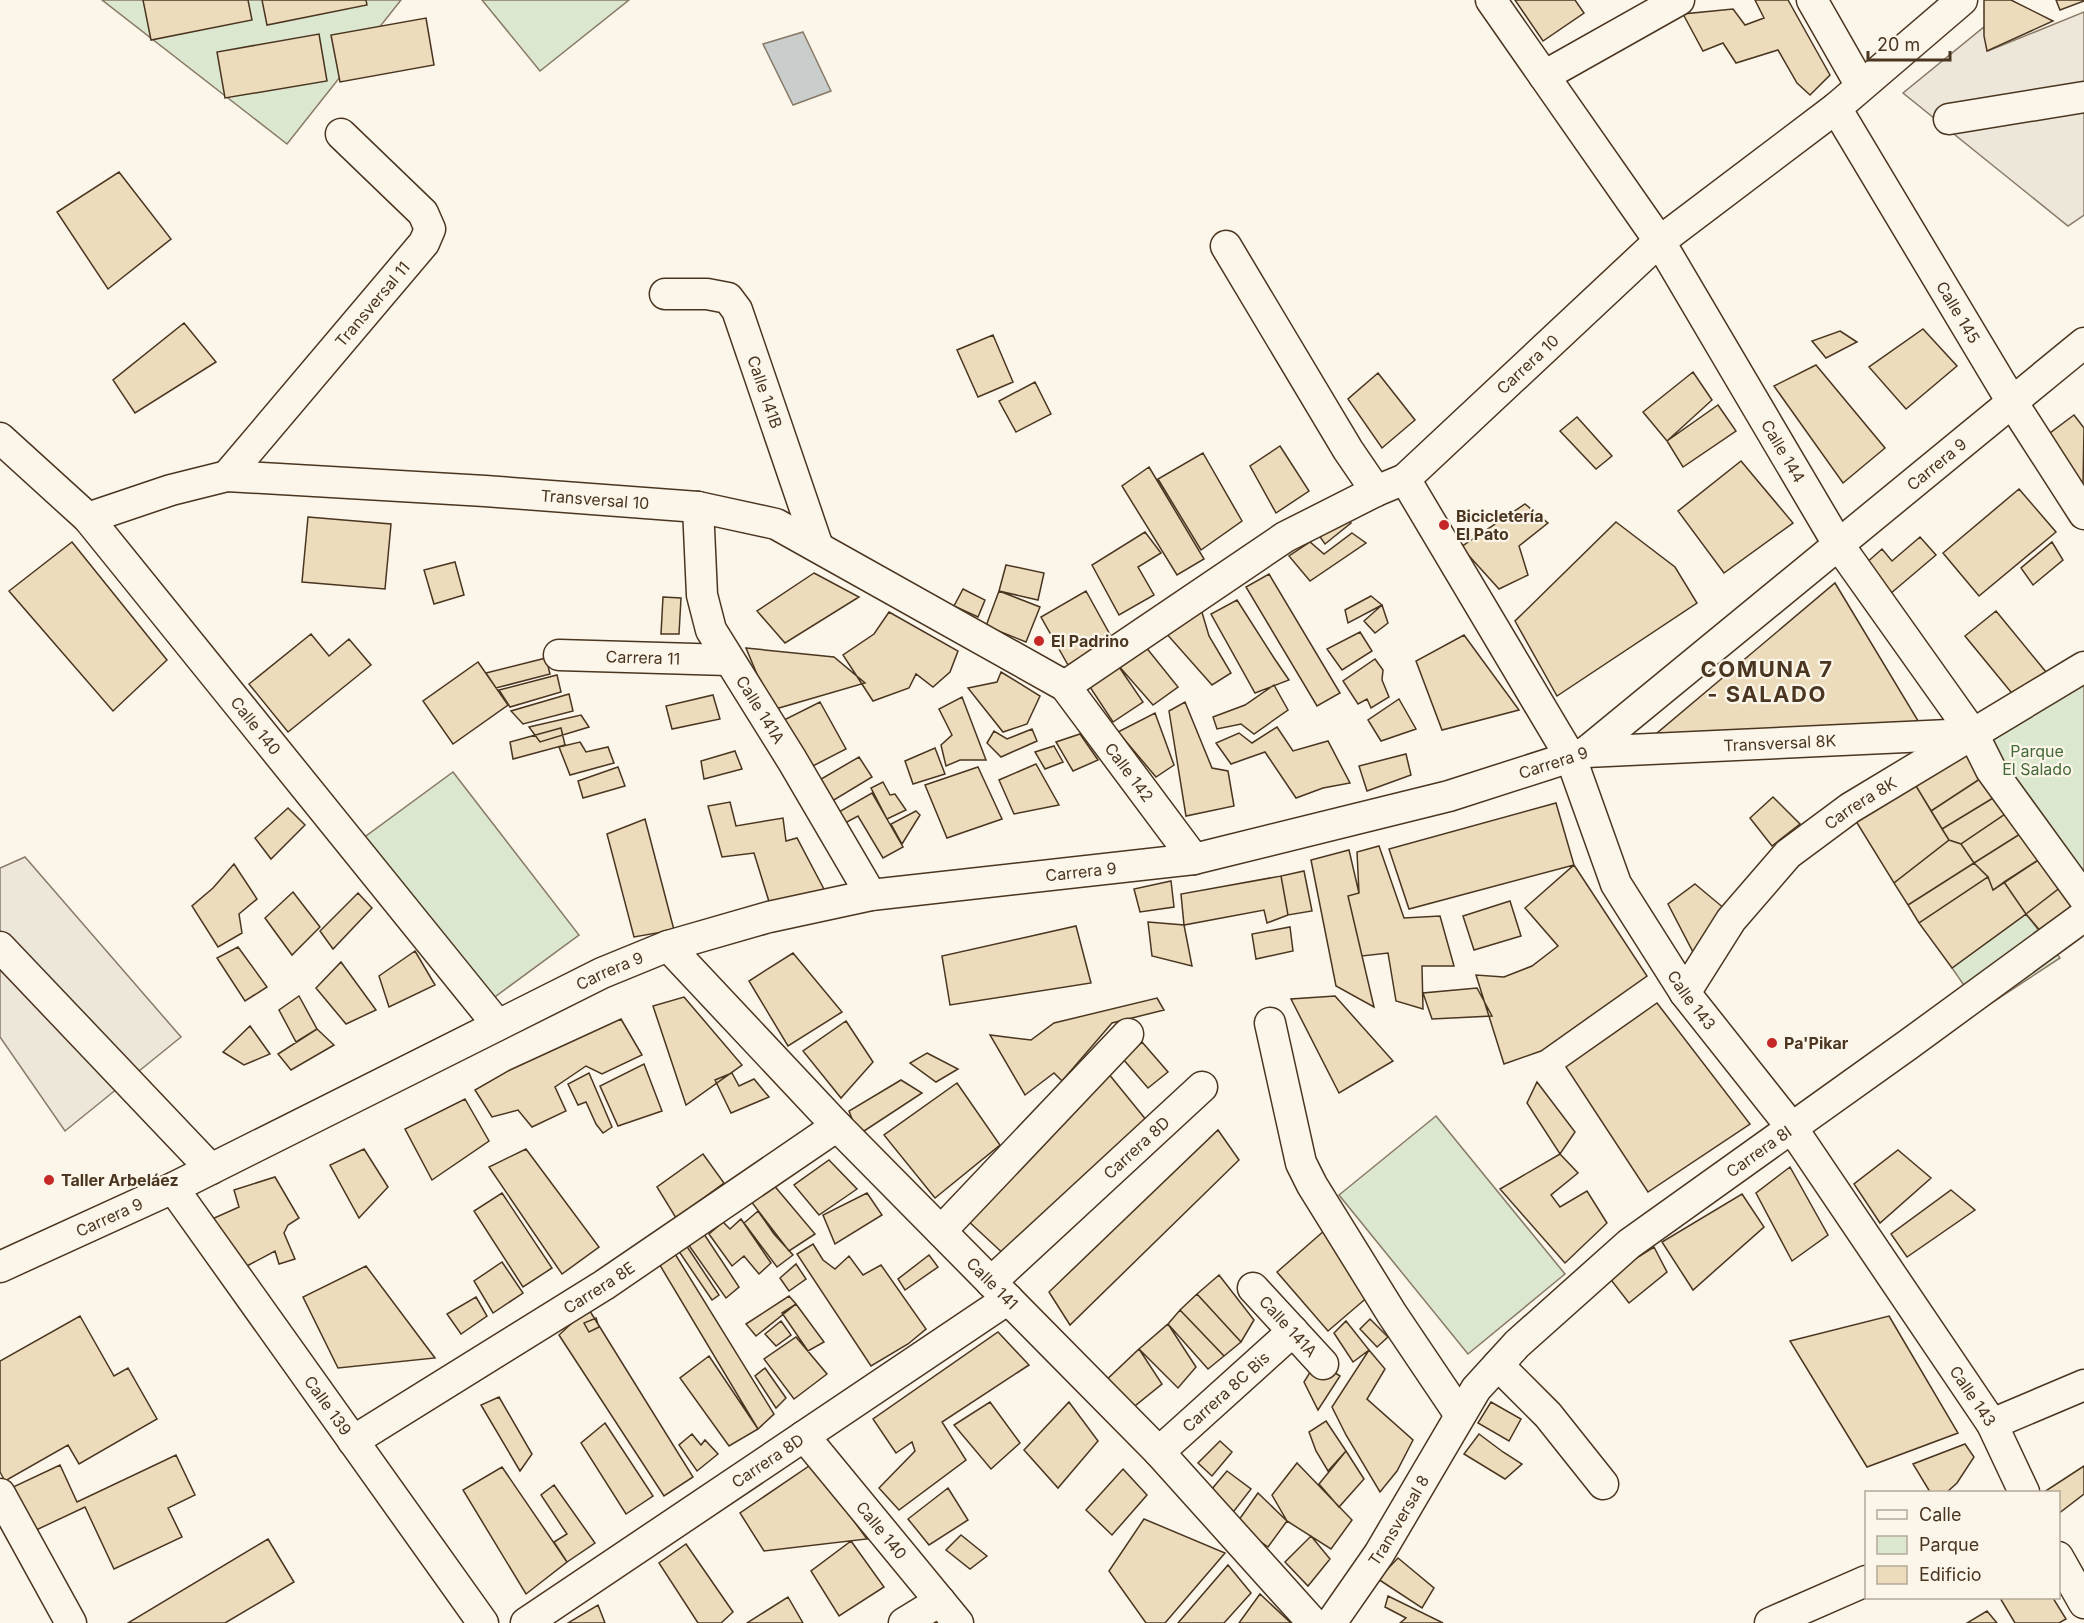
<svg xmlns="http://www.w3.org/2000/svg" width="2084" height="1623" font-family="Inter,sans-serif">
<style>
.green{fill:#dce7d0;stroke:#887966;stroke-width:1.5}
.parking{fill:#ede7d9;stroke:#887966;stroke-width:1.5}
.water{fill:#c9cecd;stroke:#887966;stroke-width:1.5}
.building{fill:#ecdcbc;stroke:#4a3520;stroke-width:1.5}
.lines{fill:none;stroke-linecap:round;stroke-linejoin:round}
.minor-casing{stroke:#4a3520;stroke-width:33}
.minor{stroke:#fbf6e9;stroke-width:30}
.poi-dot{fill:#c62828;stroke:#fbf6e9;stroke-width:2}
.labels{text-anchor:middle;stroke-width:4.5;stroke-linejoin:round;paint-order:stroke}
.street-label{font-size:16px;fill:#4a3520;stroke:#fbf6e9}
.poi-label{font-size:16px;font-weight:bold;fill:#4a3520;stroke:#fbf6e9;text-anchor:start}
.park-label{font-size:16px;fill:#436837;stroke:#fbf6e9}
.district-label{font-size:22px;font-weight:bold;letter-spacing:1.5px;fill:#4a3520;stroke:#fbf6e9}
</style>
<rect width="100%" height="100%" fill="#fbf6e9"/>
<path class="green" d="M102,0H401L287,144Z
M482,0H629L540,71Z
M2084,678V910L1970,745Z
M453,772L579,935L488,1002L362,839Z
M2026,914L2060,958L1981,1010L1952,968Z
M1436,1116L1565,1274L1468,1354L1339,1195Z"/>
<path class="parking" d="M2084,12V215L2068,226L1903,93L1984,27L1988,51Z
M25,857L181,1037L65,1131L0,1037V868Z"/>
<path class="water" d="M803,32L831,91L793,105L763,44Z"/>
<path class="building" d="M143,0H248L252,20L151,40Z
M262,0H366L367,5L267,25Z
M1515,0H1575L1584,13L1543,41Z
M1755,0H1788L1830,75L1810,95L1797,83L1778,50L1736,63L1723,43L1703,51L1683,14L1733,9L1745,25L1764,18Z
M1984,0H2011L2053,21L1987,51L1984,36Z
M2056,0H2084V1L2060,10Z
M426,18L434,65L340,82L331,35Z
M319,34L327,81L225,98L217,52Z
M119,172L171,239L108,289L57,212Z
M184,323L216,362L135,413L113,380Z
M1923,329L1957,366L1906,409L1869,367Z
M1840,331L1857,342L1826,358L1812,341Z
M993,335L1013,382L978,397L957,350Z
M1816,365L1885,448L1843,483L1774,386Z
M1693,372L1712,400L1667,441L1643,412Z
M1378,373L1415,420L1382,448L1348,399Z
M1035,382L1051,414L1016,432L999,401Z
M1718,405L1736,431L1683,467L1667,441Z
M2074,415L2084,428L2083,486L2046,436Z
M1577,417L1612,456L1596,469L1560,431Z
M1280,446L1309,491L1276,513L1250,466Z
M1203,453L1242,521L1201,550L1158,479Z
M1741,461L1793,523L1724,573L1678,511Z
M1149,467L1204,559L1177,575L1122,486Z
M2019,489L2056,532L1979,596L1943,553Z
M1525,504L1548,523L1519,546L1528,575L1499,589L1461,547Z
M1344,510L1351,523L1325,544L1316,531Z
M308,517L391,524L385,589L302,582Z
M1616,522L1675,567L1697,603L1557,696L1515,621Z
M1145,532L1161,553L1138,567L1154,595L1119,615L1092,565Z
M1352,533L1366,543L1310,581L1289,556L1310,542L1324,554Z
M1920,537L1936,555L1890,594L1865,564L1882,549L1892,561Z
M72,542L167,660L113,711L9,591Z
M2052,542L2063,560L2033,585L2021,568Z
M455,562L464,595L434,604L424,570Z
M1006,565L1044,573L1038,600L999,591Z
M814,573L859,597L785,643L757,611Z
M1269,574L1340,693L1317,706L1246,587Z
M1835,583L1920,724L1650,739Z
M963,589L985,600L978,617L954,606Z
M999,591L1040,607L1026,642L986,626Z
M1086,591L1113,640L1068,665L1041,617Z
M1371,596L1382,605L1348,623L1345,610Z
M663,597L681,598L679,634H661Z
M1237,600L1274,658L1289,680L1255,693L1211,614Z
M1382,605L1388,623L1375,633L1364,621Z
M1201,609L1209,636L1231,673L1212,685L1165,632Z
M1996,611L2046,672L2015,697L1965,636Z
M889,612L958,651L950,672L933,687L916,674L909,688L873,701L843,655L874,634Z
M1360,632L1372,651L1342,670L1327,649Z
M311,634L329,656L349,639L371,665L288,732L249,684Z
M1464,635L1519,710L1442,730L1416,661Z
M1145,646L1178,687L1153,705L1117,664Z
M746,648L834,657L865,683L772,710Z
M546,658L550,674L496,688L486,673Z
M1375,659L1383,670L1382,680L1389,697L1371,708L1367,699L1358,704L1343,681Z
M478,662L508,705L453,744L423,701Z
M1117,664L1143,702L1113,722L1088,684Z
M1001,672L1040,696L1027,724L1003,732L968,688L997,682Z
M557,675L561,692L510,707L499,690Z
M1274,685L1288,710L1254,734L1241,724L1217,729L1213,717L1245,705Z
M569,694L573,711L523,724L511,711Z
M713,695L720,719L672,729L666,706Z
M962,697L986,760H960L946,766L941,745L952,735L939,709Z
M1399,699L1416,729L1381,741L1368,720Z
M820,702L846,749L805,770L778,723Z
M1185,702L1212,768L1228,771L1234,806L1186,816L1169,711Z
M1155,713L1174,765L1156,777L1118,732Z
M581,715L589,727L540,742L529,727Z
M1277,727L1293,751L1328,741L1350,783L1323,788L1296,798L1265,752L1231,764L1216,743L1239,733L1252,743Z
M561,728L565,745L513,759L510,742Z
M1032,729L1037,741L1001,757L987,743L994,731L1007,739Z
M1080,734L1098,760L1073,771L1056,742Z
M580,742L586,752L608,747L614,763L570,775L559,747Z
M1970,745L1989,773L1931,811L1913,781Z
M1054,746L1063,762L1045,769L1035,752Z
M935,748L945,774L913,784L905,761Z
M735,751L742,769L704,779L701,761Z
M1406,754L1411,775L1367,791L1359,766Z
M859,757L872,777L829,803L816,782Z
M1036,764L1059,805L1014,814L999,780Z
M618,767L625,786L583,798L578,781Z
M978,767L1002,819L947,838L925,785Z
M1989,773L2003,792L1942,829L1931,811Z
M1913,781L1949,840L1894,883L1854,818Z
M883,782L890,795L895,794L906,810L887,819L871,788Z
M2003,792L2014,808L1961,844L1949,840L1942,829Z
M872,793L903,847L883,858L858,816L834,829L830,817Z
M1773,797L1800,824L1772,846L1750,818Z
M730,802L736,826L783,818L786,841L797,838L826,893L771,908L754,853L722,857L708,806Z
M1556,803L1574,865L1409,909L1389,849Z
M288,808L305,825L271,859L255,838Z
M2014,808L2028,829L1974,863L1961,844Z
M916,811L920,815L902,844L891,824Z
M645,819L674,930L634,937L607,834Z
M2028,829L2046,855L1993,890L1988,877L1974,863Z
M1949,840L1961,844L1974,863L1908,905L1894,883Z
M1379,846L1404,918L1440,916L1454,966H1422L1423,1009L1396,1001L1388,953L1362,956L1348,896L1359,893L1357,852Z
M1349,850L1359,893L1348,896L1374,1007L1336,986L1311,860Z
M2046,855L2066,883L2026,914L2004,882Z
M1974,863L1988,877L1919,923L1908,905Z
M234,864L257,899L239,914L242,933L218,947L192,906L213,888Z
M1574,865L1647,976L1541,1051L1504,1064L1476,975L1504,977L1532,966L1558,946L1525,908Z
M1304,871L1312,911L1288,915L1281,876Z
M1281,876L1288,915L1267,923L1264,910L1184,925L1181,894Z
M1988,877L1993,890L2004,882L2026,914L1952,968L1919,923Z
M1171,881L1174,907L1140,912L1134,889Z
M2066,883L2081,906L2043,934L2026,914Z
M1695,884L1725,909L1693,952L1668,904Z
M293,892L320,927L292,955L265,918Z
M358,893L372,908L333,949L320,931Z
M1510,901L1521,936L1474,950L1463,916Z
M1148,922L1184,925L1192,966L1152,956Z
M1076,926L1091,983L950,1005L942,956Z
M1290,927L1293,951L1256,959L1252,934Z
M238,947L267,987L245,1001L217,958Z
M415,951L435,985L389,1007L379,976Z
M793,953L842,1012L788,1046L749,981Z
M341,962L376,1010L346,1024L316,988Z
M1477,988L1492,1016L1432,1019L1423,993Z
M299,996L317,1029L296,1042L279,1010Z
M1335,996L1393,1061L1339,1093L1291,999Z
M684,997L742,1065L686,1105L653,1006Z
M1157,998L1164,1010L1112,1023L1062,1081L1054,1073L1025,1095L990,1035L1031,1040L1054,1023Z
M1657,1003L1750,1124L1648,1192L1566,1067Z
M621,1019L642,1055L602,1074L586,1066L555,1087L566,1111L532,1127L518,1110L492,1117L475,1090L510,1070Z
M846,1021L873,1062L841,1098L803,1051Z
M250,1026L270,1054L244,1065L223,1052Z
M317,1029L334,1045L291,1070L278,1054Z
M1142,1042L1168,1072L1148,1088L1123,1059Z
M927,1053L958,1069L936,1082L910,1063Z
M644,1064L662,1111L618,1126L600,1086Z
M589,1073L612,1127L603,1133L596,1124L586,1102L578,1105L568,1084Z
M732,1073L739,1086L754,1079L769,1097L731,1113L715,1080Z
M1108,1073L1147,1121L1007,1257L966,1219Z
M901,1080L922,1093L858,1135L849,1111Z
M1537,1082L1575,1132L1560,1154L1527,1103Z
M957,1083L1000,1145L935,1198L884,1135Z
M465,1099L489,1141L432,1180L405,1129Z
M1218,1130L1239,1160L1070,1325L1049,1292Z
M364,1149L388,1187L359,1218L330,1165Z
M526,1149L599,1247L562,1274L489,1167Z
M1898,1150L1931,1178L1880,1223L1854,1184Z
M703,1154L724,1183L676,1218L657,1187Z
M1560,1154L1578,1173L1551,1195L1560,1207L1587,1191L1607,1223L1565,1263L1500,1189Z
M829,1160L857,1189L819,1215L794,1185Z
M1790,1167L1828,1235L1792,1261L1756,1193Z
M275,1177L299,1218L288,1225L284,1233L295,1259L279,1264L275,1251L247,1266L212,1219L239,1207L234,1190Z
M772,1183L815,1234L789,1251L750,1200Z
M1951,1190L1975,1210L1907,1257L1891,1234Z
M502,1193L552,1268L523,1287L474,1211Z
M867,1193L882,1215L835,1244L823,1215Z
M1742,1194L1764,1227L1693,1290L1662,1242Z
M758,1211L774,1234L793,1255L777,1267L744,1223Z
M741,1219L771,1263L759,1274L744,1256L732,1266L709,1234L723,1222L730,1229Z
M1325,1230L1377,1289L1328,1331L1277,1272Z
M702,1231L739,1287L726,1298L688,1244Z
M813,1244L823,1260L835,1269L849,1256L863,1275L881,1265L926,1329L908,1344L871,1366L797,1254Z
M686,1245L719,1295L712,1300L678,1250Z
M1654,1247L1667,1272L1629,1303L1608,1276Z
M672,1249L774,1414L758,1429L658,1262Z
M929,1255L938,1267L905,1290L898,1279Z
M502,1262L523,1293L493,1313L474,1281Z
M796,1264L806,1279L789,1291L780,1278Z
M366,1266L435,1358L338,1368L303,1297Z
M1219,1275L1254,1320L1241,1342L1197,1294Z
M1197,1294L1241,1342L1224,1356L1180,1310Z
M789,1296L796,1304L756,1336L746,1324Z
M476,1297L487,1316L461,1334L447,1314Z
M796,1304L824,1342L808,1351L782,1313Z
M588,1308L693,1477L664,1496L559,1335Z
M1180,1310L1224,1356L1208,1369L1168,1324Z
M80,1316L114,1376L128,1368L157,1419L79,1464L68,1445L5,1481L0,1472V1361Z
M1889,1316L1958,1433L1867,1467L1790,1341Z
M596,1318L599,1327L589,1332L584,1323Z
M1370,1319L1388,1337L1377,1347L1360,1329Z
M781,1321L791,1335L776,1346L765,1334Z
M1346,1321L1369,1350L1353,1362L1334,1333Z
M1168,1324L1196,1367L1178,1388L1139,1349Z
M998,1332L1029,1365L942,1422L966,1460L899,1510L879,1488L915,1451L912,1442L896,1453L873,1419Z
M796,1337L827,1374L794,1399L764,1359Z
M1139,1349L1162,1384L1131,1409L1100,1386Z
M1369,1350L1385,1369L1367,1399L1413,1440L1397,1471L1380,1492L1346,1435L1332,1407Z
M709,1356L758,1429L729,1446L680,1378Z
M1317,1361L1340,1376L1318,1410L1304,1382Z
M765,1368L786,1398L776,1408L755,1376Z
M499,1397L532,1454L520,1471L481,1405Z
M990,1402L1020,1443L991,1469L954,1425Z
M1069,1402L1098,1441L1058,1488L1024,1450Z
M1491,1402L1521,1419L1509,1441L1478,1423Z
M1326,1421L1346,1451L1328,1471L1316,1451L1309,1432Z
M605,1423L653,1496L626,1514L581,1443Z
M692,1434L701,1445L705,1440L718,1454L697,1471L679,1445Z
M1479,1434L1503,1452L1522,1464L1505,1479L1464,1454Z
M1220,1441L1232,1452L1212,1476L1198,1463Z
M1965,1444L1974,1457L1957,1483L1947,1492H1930L1913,1464Z
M1346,1451L1364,1479L1339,1507L1319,1484Z
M176,1455L195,1495L168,1508L182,1537L114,1569L85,1507L32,1532L11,1488L60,1465L77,1502Z
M1297,1463L1352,1520L1331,1549L1287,1521L1272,1495Z
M812,1464L867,1539L764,1551L740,1513Z
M2084,1466V1494L2058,1514V1492H2044Z
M502,1467L567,1562L526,1594L463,1490Z
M1123,1469L1147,1495L1112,1535L1086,1510Z
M1227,1471L1251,1489L1231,1515L1206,1496Z
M554,1485L595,1543L567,1562L554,1542L567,1534L541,1495Z
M948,1488L968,1520L929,1545L908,1519Z
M1258,1493L1287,1521L1268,1547L1236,1524Z
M1144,1519L1225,1553L1165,1623H1146L1109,1571Z
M961,1535L987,1556L970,1569L946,1550Z
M1311,1536L1330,1559L1308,1586L1285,1562Z
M268,1539L294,1582L225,1623H128Z
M851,1541L884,1587L839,1616L811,1571Z
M686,1544L733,1612L721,1623H698L659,1563Z
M1398,1558L1434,1588L1422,1608L1378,1579Z
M1228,1565L1251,1593L1224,1623H1178Z
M1260,1594L1291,1623H1239Z
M1388,1596L1443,1623H1400L1406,1618L1385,1607Z
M788,1597L803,1623H747Z
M2000,1598H2053L2066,1619L2059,1623H2015Z
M598,1605L605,1623H568Z
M1987,1611L1997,1623H1967Z"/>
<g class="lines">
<defs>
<g id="minor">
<path id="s1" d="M1491,0L1660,242L1838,544L1973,734L1991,770L2084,898"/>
<path d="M1812,0L1861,86"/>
<path d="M1544,76L1679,0"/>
<path id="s2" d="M1836,108L2012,402L2084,514"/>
<path d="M1949,119L2084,97"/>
<path d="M1226,246L1348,450L1376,491"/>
<path id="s3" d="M665,294H707L728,298L737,310L818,547"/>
<path id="s4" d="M0,438L88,518L497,1024"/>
<path id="s5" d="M227,476L424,243L430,229L423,213L341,134"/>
<path id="s6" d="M1405,479L1571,758L1616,884L1685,993L1792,1128L1992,1424L2024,1492"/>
<path id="s7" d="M698,507L702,595L711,630L792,760L871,895"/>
<path id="s8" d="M88,518L171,490L227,476L485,491L698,507L776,524L1065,686L1194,859"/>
<path id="s9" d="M559,655L728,660"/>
<path id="s10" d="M1065,686L1285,537L1376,491L1405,479L1655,245L1836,108L1962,0"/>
<path id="s11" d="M1586,752L1970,734"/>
<path id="s12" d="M668,946L837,1126L1159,1452L1313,1623"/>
<path d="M0,947L211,1169"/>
<path id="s13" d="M1685,993L1731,920L1788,854L1850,808L2084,667"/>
<path d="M1270,1023L1301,1163L1312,1185L1392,1314L1460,1415"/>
<path id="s14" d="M173,1188L483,1623"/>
<path d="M941,1231L1128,1034"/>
<path id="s15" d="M0,1267L173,1188L602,973L668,946L769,917L871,895L1194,859L1449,796L1586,752L2084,343"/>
<path id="s16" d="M991,1282L1202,1087"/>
<path id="s17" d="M1253,1288L1323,1364"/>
<path d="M1498,1365L1548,1415L1603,1484"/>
<path d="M1992,1424L2084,1385"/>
<path id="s18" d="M804,1436L958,1623"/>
<path id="s19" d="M353,1441L604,1285L837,1126"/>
<path id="s20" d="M1159,1452L1293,1331"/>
<path d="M0,1494L71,1623"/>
<path d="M2058,1557L2084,1603"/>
<path id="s21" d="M526,1623L1008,1299"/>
<path d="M904,1623L940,1601"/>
<path id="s22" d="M1331,1623L1379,1554L1476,1389L1517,1344L1629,1244L1909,1044L2084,916"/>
<path d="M1770,1623L1866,1581"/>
</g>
</defs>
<use href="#minor" class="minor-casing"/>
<use href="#minor" class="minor"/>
</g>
<g class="poi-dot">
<circle cx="1444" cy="525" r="6"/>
<circle cx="1039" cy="641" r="6"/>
<circle cx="1772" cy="1043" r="6"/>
<circle cx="49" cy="1180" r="6"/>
</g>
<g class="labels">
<g class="street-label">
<text dy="6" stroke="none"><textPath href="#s5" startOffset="225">Transversal 11</textPath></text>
<text dy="6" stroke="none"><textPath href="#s2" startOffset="238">Calle 145</textPath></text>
<text dy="6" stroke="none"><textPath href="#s10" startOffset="567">Carrera 10</textPath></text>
<text dy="6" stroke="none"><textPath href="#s3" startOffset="165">Calle 141B</textPath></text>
<text dy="6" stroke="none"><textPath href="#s1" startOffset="538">Calle 144</textPath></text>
<text dy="6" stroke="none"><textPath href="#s15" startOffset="2136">Carrera 9</textPath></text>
<text dy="6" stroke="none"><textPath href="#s8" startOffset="514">Transversal 10</textPath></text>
<text dy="6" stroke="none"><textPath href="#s9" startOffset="84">Carrera 11</textPath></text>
<text dy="6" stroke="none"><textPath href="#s7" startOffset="218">Calle 141A</textPath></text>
<text dy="6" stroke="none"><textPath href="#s4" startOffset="386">Calle 140</textPath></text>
<text dy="6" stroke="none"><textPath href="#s11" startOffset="194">Transversal 8K</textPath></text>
<text dy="6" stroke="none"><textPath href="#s15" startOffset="1648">Carrera 9</textPath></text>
<text dy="6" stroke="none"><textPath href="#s8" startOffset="1136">Calle 142</textPath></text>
<text dy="6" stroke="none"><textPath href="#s13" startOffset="262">Carrera 8K</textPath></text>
<text dy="6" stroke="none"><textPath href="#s15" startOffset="1162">Carrera 9</textPath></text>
<text dy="6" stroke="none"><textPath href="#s15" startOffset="678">Carrera 9</textPath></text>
<text dy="6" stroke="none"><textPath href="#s6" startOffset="597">Calle 143</textPath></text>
<text dy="6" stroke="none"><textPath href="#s16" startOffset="198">Carrera 8D</textPath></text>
<text dy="6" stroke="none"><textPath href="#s22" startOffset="646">Carrera 8I</textPath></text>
<text dy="6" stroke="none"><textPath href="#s15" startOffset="120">Carrera 9</textPath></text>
<text dy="6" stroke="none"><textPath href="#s12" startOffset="468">Calle 141</textPath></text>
<text dy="6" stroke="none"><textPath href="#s19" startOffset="290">Carrera 8E</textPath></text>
<text dy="6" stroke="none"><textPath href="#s17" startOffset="52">Calle 141A</textPath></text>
<text dy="6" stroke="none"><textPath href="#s20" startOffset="90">Carrera 8C Bis</textPath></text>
<text dy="6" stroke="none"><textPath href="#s6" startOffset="1083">Calle 143</textPath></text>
<text dy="6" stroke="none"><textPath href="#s14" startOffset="267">Calle 139</textPath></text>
<text dy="6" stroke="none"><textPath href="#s21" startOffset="291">Carrera 8D</textPath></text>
<text dy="6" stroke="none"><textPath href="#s22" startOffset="123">Transversal 8</textPath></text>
<text dy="6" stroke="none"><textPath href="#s18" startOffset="122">Calle 140</textPath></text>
</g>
<g class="poi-label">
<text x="1456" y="522">Bicicletería<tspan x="1456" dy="18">El Pato</tspan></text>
<text x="1051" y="647">El Padrino</text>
<text x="1784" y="1049">Pa'Pikar</text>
<text x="61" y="1186">Taller Arbeláez</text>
</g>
<g class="park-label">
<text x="2037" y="757">Parque<tspan x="2037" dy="18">El Salado</tspan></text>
</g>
<g class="district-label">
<text x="1767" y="677">COMUNA 7<tspan x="1767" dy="25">- SALADO</tspan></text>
</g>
</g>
<rect x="1865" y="1491" width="195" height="108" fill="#fbf6e9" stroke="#b4a999" stroke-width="1.5"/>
<rect x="1877" y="1510" width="30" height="9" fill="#fbf6e9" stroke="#b4a999" stroke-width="1.5"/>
<text x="1919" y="1521" font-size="18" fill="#4a3520">Calle</text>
<rect x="1877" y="1536" width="30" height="18" fill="#dce7d0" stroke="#b4a999" stroke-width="1.5"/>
<text x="1919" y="1551" font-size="18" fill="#4a3520">Parque</text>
<rect x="1877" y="1566" width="30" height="18" fill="#ecdcbc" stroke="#b4a999" stroke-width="1.5"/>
<text x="1919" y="1581" font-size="18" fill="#4a3520">Edificio</text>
<path d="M1868 51v9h82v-9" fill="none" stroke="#4a3520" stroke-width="3"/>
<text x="1877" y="51" font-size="18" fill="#4a3520" stroke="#fbf6e9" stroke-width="4.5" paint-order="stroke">20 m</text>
</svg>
